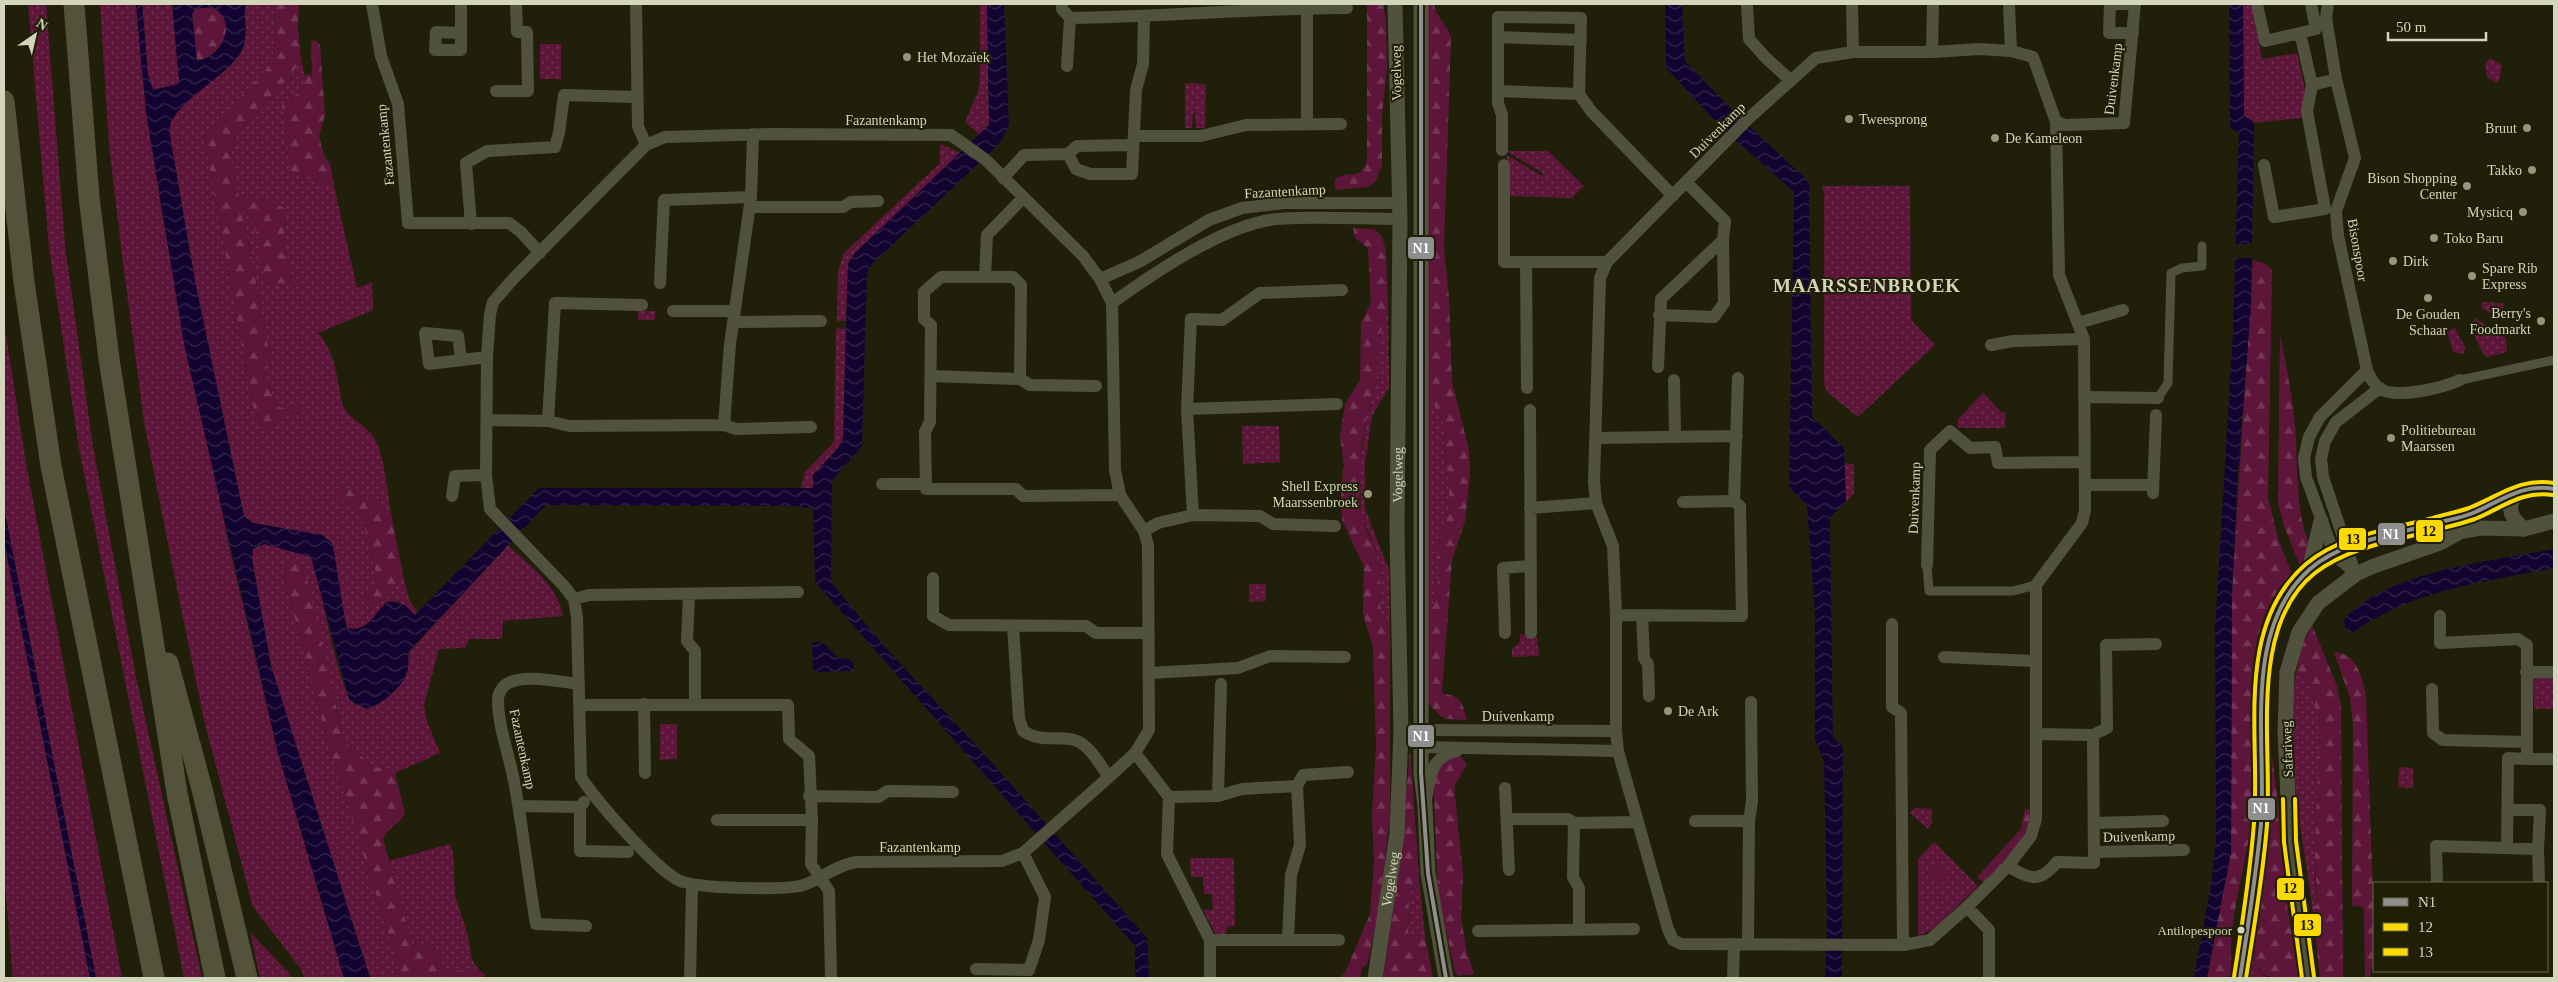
<svg xmlns="http://www.w3.org/2000/svg" width="2558" height="982" font-family="'Times New Roman',serif">
<style>
.grass{fill:url(#grass-dots)}
.forest{fill:url(#forest-firs)}
.pitch{fill:#5d163a}
.water{fill:url(#water-waves);fill-rule:evenodd}
.pier{fill:#20200a}
.lines{fill:none;stroke-linecap:round;stroke-linejoin:round}
.pedestrian{stroke:#51523e;stroke-width:9}
.minor{stroke:#51523e;stroke-width:12}
.tertiary{stroke:#51523e;stroke-width:15}
.motorway{stroke:#52533a;stroke-width:21}
.bus-1-casing{stroke:#1e1f04;stroke-width:8}
.bus-2-casing{stroke:#1e1f04;stroke-width:8}
.bus-3-casing{stroke:#1e1f04;stroke-width:8}
.bus-1{stroke:#8f8f8f;stroke-width:4}
.bus-2{stroke:#fcd900;stroke-width:4}
.bus-3{stroke:#fcd900;stroke-width:4}
.poi-dot{fill:#95967d;stroke:#1e1f04;stroke-width:2}
.bus-dot{fill:#d4d6bb;stroke:#1e1f04;stroke-width:2}
.labels{text-anchor:middle;stroke-width:4;stroke-linejoin:round;paint-order:stroke}
.bus-label{font-size:13px;fill:#d4d6bb;stroke:#1e1f04;text-anchor:end}
.poi-label{font-size:14px;fill:#d4d6bb;stroke:#1e1f04;text-anchor:start}
.street-label{font-size:14px;fill:#d4d6bb;stroke:#1e1f04}
.district-label{font-size:19px;font-weight:bold;letter-spacing:1px;fill:#d4d6bb;stroke:#1e1f04}
.line-badge{stroke:#1e1f04;stroke-width:2}
.badge-label{font-size:14px;text-anchor:middle;font-weight:bold;fill:#fff}
.pale-badge-label{font-size:14px;text-anchor:middle;font-weight:bold;fill:#111}
</style>
<defs>
<pattern id="grass-dots" width="8" height="8" patternUnits="userSpaceOnUse" patternTransform="scale(1.25)"><rect width="8" height="8" fill="#5d163a"/><path d="M2 2h.1M6 6h.1" fill="none" stroke="#733755" stroke-width="1.8" stroke-linecap="round"/></pattern>
<pattern id="forest-firs" width="22" height="20" patternUnits="userSpaceOnUse" patternTransform="scale(1.25)"><rect width="22" height="20" fill="#5d163a"/><path d="M5 1l3.5 6h-7zM16 11l3.5 6h-7z" fill="#733755"/></pattern>
<pattern id="water-waves" width="16" height="10" patternUnits="userSpaceOnUse" patternTransform="scale(1.25)"><rect width="16" height="10" fill="#130330"/><path d="M0 5q4-4 8 0t8 0" fill="none" stroke="#34274c"/></pattern>
</defs>
<rect width="100%" height="100%" fill="#20200a"/>
<path class="grass" d="M28,4H46L65,245L93,447L135,672L202,978H184L79,448L49,247Z
M100,4H136L142,74L162,214L230,551L278,753L344,978H304L301,969L253,907L204,720L170,554L144,422L121,247L109,144Z
M142,4H172L179,75V83L175,85L152,90L148,74Z
M245,4H275L273,62L204,136L252,401L259,424L267,429L287,415L302,413L300,406L282,408L276,406L264,371L273,356L268,345L242,210C262,223 261,261 265,283L293,284L285,247L284,208C269,200 257,195 239,199L231,156L233,143L244,125L285,82L301,61C306,75 306,84 296,96L291,173L334,186L357,288L372,282L373,310L318,333C336,353 337,380 343,406C350,420 365,424 373,436C385,454 387,492 391,513C377,503 362,498 348,488L342,502L360,510L378,581L373,588L388,597L403,575L409,599L417,612L415,615L398,601L385,603C375,616 366,632 347,628L345,620L332,543L322,535L253,523L244,516L195,281L169,130C173,100 229,77 242,50C248,38 244,17 245,4Z
M980,4H987L989,125L980,135L965,122L978,92L980,78Z
M2243,4H2252L2262,59L2297,53L2307,98L2301,118L2253,123L2244,116Z
M540,44H561V79H540Z
M2490,58L2502,65L2499,80L2496,83L2487,77L2485,64Z
M1185,83L1206,84L1205,128H1196L1195,113L1193,112L1192,128H1185Z
M940,144L961,153L855,253L848,264L846,321H837L838,271L844,253L940,163Z
M1506,151H1548L1584,186L1572,198L1507,196V155L1542,176L1543,173Z
M1822,186H1910L1911,320L1935,345L1858,417L1827,392L1824,384V195Z
M2483,302L2502,303L2504,305L2501,319L2483,309L2481,306Z
M1388,308L1389,387L1372,416L1365,463V509L1389,570L1390,625L1381,617L1379,558L1361,513L1360,469L1366,418L1377,380L1378,341Z
M638,311H655V320H638Z
M2475,318L2506,338L2507,352L2487,357L2484,355L2470,327Z
M4,323L26,463L122,978H96L4,508Z
M846,328L843,439L838,448L813,475V488L801,489L805,472L834,442L836,329Z
M2455,328L2466,349L2462,354L2453,352L2447,331Z
M1428,348L1432,360L1428,390L1429,397L1443,419L1450,503L1448,516L1437,543L1439,573L1437,591L1428,621Z
M1983,393L2002,413L2006,412L2005,428H1958V419Z
M1242,426H1279L1280,462L1243,464Z
M1843,463L1854,464V493L1846,502Z
M4,541L90,978H13L4,872Z
M264,544L306,554L314,561C321,589 338,690 355,705L386,699L403,681L408,670L409,652L508,545C529,566 558,585 563,616L503,621L502,639H469L465,648L439,649L424,705L427,721L440,753L395,773L373,766L344,742L336,704L283,573L325,733L401,973L392,974L393,978H370L271,666L252,559L253,549Z
M1249,584H1266V601L1249,602Z
M1520,634L1537,637L1539,656L1512,657V649L1520,642Z
M2297,668L2309,687L2320,726L2315,877L2317,906H2312C2302,827 2282,747 2297,668Z
M2533,678H2554V709H2534Z
M660,724H677V759L660,760Z
M2399,767L2413,768V788L2398,787Z
M1915,808L1932,809V823L1928,829L1910,813Z
M1934,842L1978,886L1934,929L1918,936V859Z
M450,844L453,853L455,896L467,932L472,960L479,970L443,971L441,950L412,944L389,861Z
M1190,858H1234L1235,926L1227,927L1226,934L1216,935L1203,910H1213L1212,894H1204L1203,877H1191Z
M1420,888L1425,936L1414,938L1408,944L1409,889Z
M250,932L290,974L291,978H260Z
M2252,958L2258,970L2268,978H2248Z"/>
<path class="forest" d="M275,4H299L298,26L301,61L285,82L244,125L233,143L231,156L239,198C257,195 269,200 284,208L285,247L293,284L265,283C262,265 259,219 242,211L268,345L273,356L264,371L276,406L282,408L300,406L305,409L302,413L287,415L267,429L259,424L252,401L204,136L273,62Z
M1367,4H1383L1386,20L1387,68L1382,115V166L1375,182L1368,187L1335,190V179C1350,169 1362,182 1367,159Z
M1424,4H1434C1436,18 1448,25 1451,38L1444,247L1449,298L1452,382L1469,450L1470,475L1465,521L1452,560L1442,691L1444,694C1462,696 1463,705 1467,720L1446,719L1439,715L1427,701L1428,621L1437,591L1439,573L1437,543L1448,516L1450,503L1443,419L1429,397L1428,390L1432,360L1428,348Z
M212,7C240,20 223,57 197,62L192,14L195,9Z
M315,40L320,45L325,115L319,136L324,156L330,164L334,186L291,173L282,105C297,95 302,93 305,74L312,76L311,42Z
M1353,228L1374,229L1382,237L1386,251L1388,308L1378,341L1377,380L1366,418L1362,442L1360,506L1366,529L1379,558L1381,617L1390,625V816L1379,910L1367,965L1362,968L1360,978H1339L1345,973L1370,914L1374,863L1372,816L1376,747L1373,648L1363,614L1364,567L1342,520L1341,487L1344,466L1340,436L1345,404L1360,380L1361,323L1371,303L1368,248L1355,238Z
M2253,260L2264,263L2272,270L2268,497L2279,542L2292,574C2233,630 2256,739 2252,812C2249,853 2236,892 2232,932C2230,948 2232,963 2231,978H2207L2231,851L2232,592Z
M2280,334C2286,364 2292,394 2295,425C2298,456 2295,522 2311,546L2300,566L2284,526L2278,502Z
M348,488C362,498 377,503 391,513L403,575L388,597L371,606L366,602V591L373,588L378,581L360,510L342,502L337,497L341,490Z
M296,560L306,575L344,742L373,766L395,773L405,813C400,824 388,827 383,839L412,944L441,950L443,971L479,970L486,975L481,978H393L391,974L401,973L325,733L283,573V569Z
M2312,625L2337,686L2341,705L2343,978H2320L2312,906L2317,905L2315,849L2320,726L2309,687L2297,668L2301,648Z
M2334,652C2358,654 2361,676 2366,695L2374,927V951L2370,978H2365L2364,907L2352,906L2353,724L2350,698Z
M1410,749L1420,888L1409,889L1408,943L1418,936H1425L1433,978H1383L1401,857Z
M2271,750L2278,802L2285,892L2299,978C2274,978 2264,982 2252,958L2268,855Z
M1457,754L1467,764L1454,787L1463,874L1461,918L1467,953L1474,974L1458,976L1455,972L1438,894L1433,774L1441,761Z
M2025,809L2030,810C2033,840 2001,864 1983,882L1977,877L2021,829Z"/>
<path class="pitch" d="M1936,864L1949,876L1942,883L1929,872Z"/>
<path class="water" d="M136,4H142L148,74L153,90L175,85L179,81L172,4H245C244,17 248,38 242,50C229,77 173,100 169,130L195,281L244,516L253,523L322,535L332,543L334,552L345,620L347,628C371,634 374,609 390,601L405,605L415,615L539,488H813V475L838,448L843,439L848,264L855,253L989,125L987,4H1004L1009,124L1003,138L994,149L873,263L867,273L862,446L832,481L831,582L885,647L985,755L1148,939L1149,978H1135V946L815,582L813,508L790,506L546,505L409,651C407,657 409,662 408,668C405,686 382,705 366,709L349,699L311,557L264,544L253,549L252,559L271,666L370,978H344L278,753L184,344L146,112ZM212,7C239,20 223,57 197,61L192,14L195,9Z
M1665,4H1682L1685,61L1736,114L1805,178L1809,185L1812,417L1844,448L1846,502L1830,517L1833,738L1843,746L1842,978H1825L1827,920L1824,761L1815,740V617L1807,505L1789,487L1794,192L1723,129L1666,68Z
M2229,4H2243L2244,116L2253,120L2254,129L2251,306L2238,473L2232,592L2231,852L2207,978H2194L2211,885L2216,840L2215,630L2233,332L2239,133L2230,128Z
M4,508L96,978H90L4,541Z
M2554,549V568C2484,582 2412,590 2352,633L2345,628L2344,620C2385,571 2493,561 2554,549Z
M819,641C829,645 832,654 841,659L848,658L854,664L853,671L816,672L813,669L812,643Z"/>
<path class="pier" d="M2254,243V258H2234V244Z"/>
<g class="lines">
<path class="pedestrian" d="M2460,380L2554,360
M2158,398L2168,383L2171,273L2182,268L2202,266V246
M1927,565L1929,591H2013L2036,585"/>
<path class="minor" d="M372,4L381,56L398,104L408,223H509L521,232L540,253
M461,4V50H435L436,32L461,33
M636,4L638,126L646,145
M1062,4V9L1070,18C1163,17 1254,8 1347,8
M1747,4L1749,39L1766,58L1790,80
M1852,4L1853,52
M2009,4L2011,51
M2257,4L2265,41L2300,33
M2328,4L2326,18L2336,79L2355,158L2336,211L2338,236L2367,370C2370,377 2373,384 2380,389C2398,399 2442,388 2460,380
M1498,37L1581,40
M1979,49L2011,51L2033,57L2056,122L2059,275L2084,339L2085,510L2082,523L2036,585V819L2031,836L2008,866L1967,907L1930,940L1903,945L1681,944L1673,940L1668,929L1618,751L1616,731V615L1613,546L1596,503L1594,481L1600,278L1607,262L1749,118L1816,58L1853,52H1932Z
M1932,52L1933,4
M1067,66L1070,18
M2312,85L2336,79
M496,91H528L527,32H517L516,4
M1498,91L1579,94
M2056,122L2066,125L2124,123L2135,4H2110L2109,33H2133
M1307,124V8
M769,134L951,135L986,160L1083,256L1100,279L1112,303L1115,470L1120,495L1144,531L1148,545L1149,730L1135,753L1109,777L1023,853L1002,861L856,862C833,866 818,882 800,886C780,890 695,889 678,880C654,867 596,801 581,777L577,617L574,599L564,586L490,509L486,475L487,357L490,314L493,302L514,278L646,145L665,137Z
M1134,136H1201L1246,125L1341,124
M1502,150V115L1498,103V17L1581,18L1579,94L1591,111L1673,196
M1068,154L1076,169L1090,174H1132L1136,90L1143,64L1144,17
M1504,165V262H1607
M2264,165L2274,217L2325,209L2307,111L2312,85L2300,33L2316,29L2311,4
M1003,178L1024,155L1068,154L1077,146L1133,145
M750,207H843L851,202L878,201
M471,224L466,163L487,151L555,147L559,133L564,95L636,97
M1526,262L1527,388
M985,277L987,235L1023,198
M1100,279L1139,262L1209,220L1242,208L1284,203H1399
M660,283L664,200L751,197
M1112,303C1154,273 1225,224 1277,219C1318,216 1359,219 1400,219
M673,311H735
M1659,315L1714,317L1724,303L1723,240L1725,221L1686,182
M733,322L821,321
M2078,323L2123,310
M1991,345L2013,341L2084,339
M461,359L458,336L425,333L429,364L487,357
M1658,367L1661,299L1723,240
M931,376L1020,379L1030,385L1096,386
M1020,379L1021,285L1013,277H941L924,292V319L931,325L930,422L925,432L926,489H1016L1023,496L1120,495
M1674,380L1675,436
M2084,397L2158,398
M1187,409L1337,404
M1530,410L1531,633
M487,420L548,421L569,426L724,425L736,429L811,427
M548,421L555,303L642,305
M724,425L730,344L751,197L753,134
M1595,438L1737,436
M882,484H926
M2085,485H2153
M2153,493L2156,415
M452,496L455,476L486,475
M1683,502L1734,501
M1530,508L1596,503
M1193,515L1187,409L1191,319L1222,320L1260,293L1342,290
M1144,531L1158,523L1193,515L1260,516L1273,524L1335,526
M1927,565L1930,450L1950,431L1970,448L1995,447L1998,463L2084,462
M2355,573L2323,477L2321,459L2325,441L2336,422L2380,388
M2356,574L2334,554L2306,477L2304,458L2309,437L2320,417L2367,370
M933,578V616L949,625L1086,626L1096,633H1149
M689,594L687,641L695,651V704
M574,599L589,595L798,592
M1616,615L1742,616L1740,506L1734,501L1738,378
M1642,616L1644,658L1648,664L1649,696
M2440,616V643L2518,639L2527,645V759H2554
M1892,624V707L1901,713L1903,945
M1013,626L1019,718L1023,731C1043,744 1060,734 1077,741C1091,747 1100,765 1109,777
M1505,633L1503,568L1530,566
M1944,657L2036,661
M2526,672H2554
M1150,673L1238,668L1270,656L1345,657
M579,684C561,682 519,672 504,686C501,689 498,695 498,699C498,727 509,754 514,781C523,828 528,877 536,924L586,926
M2432,689L2433,733L2443,740L2526,742
M644,704L645,773
M580,705H788L789,739L809,756L812,820L811,864L829,891L831,978
M1419,730L1616,731
M2037,734L2093,735L2107,728L2106,645L2156,644
M1420,747L1618,751
M1135,753L1169,797L1218,796L1242,789L1297,786
M1505,788L1509,870
M809,796L878,797L888,791L953,792
M1218,796L1221,684
M1169,797L1167,854L1210,940V978
M1426,799C1431,775 1430,757 1457,751
M519,806L580,807L584,802
M580,807V851L628,852
M2508,810H2540L2538,849
M1507,819H1568L1574,823L1638,822
M717,820H812
M1695,821H1749
M1574,823L1573,877L1579,888V930
M2095,823L2163,821
M2507,847L2508,758L2527,759
M2095,852L2184,850
M2008,866C2030,880 2040,883 2057,862L2094,863L2093,735
M2437,883L2436,846L2538,849L2539,882
M1967,907L1989,930V978
M1478,931L1634,929
M1288,939L1291,875L1300,845L1297,786L1303,775L1348,772
M1210,940H1339
M1748,944L1749,821L1752,801L1751,702
M976,969L1029,970L1039,940L1045,897L1023,853
M690,978L692,886
M1733,978L1734,944"/>
<g class="tertiary">
<path d="M1421,4V773L1425,806L1428,873L1446,978"/>
<path d="M2519,490C2506,506 2508,515 2524,529"/>
<path d="M2309,570L2321,521"/>
<path id="s1" d="M1375,978L1397,834L1401,731L1397,532L1400,219L1395,4"/>
<path d="M2240,978C2249,920 2259,861 2262,802C2267,728 2243,622 2310,569C2345,541 2395,535 2437,523C2450,519 2465,517 2477,511C2502,499 2525,481 2554,489"/>
<path d="M2308,978L2290,841L2285,732L2287,672L2299,632L2318,603L2356,574L2374,566L2440,543L2460,532L2481,528L2524,529L2554,521"/>
</g>
<path class="motorway" d="M74,4L89,197L109,359L177,793L215,978
M4,101L24,282L51,466L154,978
M168,663L202,789L247,978"/>
<defs>
<path id="bus-1" d="M1421,4V773L1428,873L1446,978
M2240,978C2248,927 2256,876 2261,824C2267,743 2241,630 2310,569C2343,540 2395,535 2436,523C2448,520 2461,518 2473,513C2501,501 2522,483 2554,489"/>
<path id="bus-2" d="M2283,799L2284,842L2302,978
M2246,978C2254,927 2263,876 2267,825C2273,748 2247,627 2315,573C2350,546 2398,540 2439,529C2451,526 2464,523 2475,519C2502,508 2522,490 2553,495"/>
<path id="bus-3" d="M2295,799L2296,841L2314,977
M2234,977C2242,926 2250,875 2254,823C2261,739 2233,627 2306,564C2340,535 2391,529 2433,518C2445,514 2458,512 2469,508C2499,496 2521,477 2554,483"/>
</defs>
<use href="#bus-1" class="bus-1-casing"/>
<use href="#bus-2" class="bus-2-casing"/>
<use href="#bus-3" class="bus-3-casing"/>
<use href="#bus-1" class="bus-1"/>
<use href="#bus-2" class="bus-2"/>
<use href="#bus-3" class="bus-3"/>
</g>
<g class="poi-dot">
<circle cx="907" cy="57" r="5"/>
<circle cx="1849" cy="119" r="5"/>
<circle cx="2527" cy="128" r="5"/>
<circle cx="1995" cy="138" r="5"/>
<circle cx="2532" cy="170" r="5"/>
<circle cx="2467" cy="186" r="5"/>
<circle cx="2523" cy="212" r="5"/>
<circle cx="2434" cy="238" r="5"/>
<circle cx="2393" cy="261" r="5"/>
<circle cx="2472" cy="276" r="5"/>
<circle cx="2428" cy="298" r="5"/>
<circle cx="2541" cy="321" r="5"/>
<circle cx="2391" cy="438" r="5"/>
<circle cx="1368" cy="494" r="5"/>
<circle cx="1668" cy="711" r="5"/>
</g>
<circle class="bus-dot" cx="2241" cy="930" r="4.5"/>
<g class="labels">
<g class="bus-label">
<text x="2232" y="935">Antilopespoor</text>
</g>
<g class="poi-label">
<text x="917" y="62">Het Mozaïek</text>
<text x="1859" y="124">Tweesprong</text>
<text x="2517" y="133" text-anchor="end">Bruut</text>
<text x="2005" y="143">De Kameleon</text>
<text x="2522" y="175" text-anchor="end">Takko</text>
<text x="2457" y="183" text-anchor="end">Bison Shopping<tspan x="2457" dy="16">Center</tspan></text>
<text x="2513" y="217" text-anchor="end">Mysticq</text>
<text x="2444" y="243">Toko Baru</text>
<text x="2403" y="266">Dirk</text>
<text x="2482" y="273">Spare Rib<tspan x="2482" dy="16">Express</tspan></text>
<text x="2531" y="318" text-anchor="end">Berry's<tspan x="2531" dy="16">Foodmarkt</tspan></text>
<text x="2428" y="319" text-anchor="middle">De Gouden<tspan x="2428" dy="16">Schaar</tspan></text>
<text x="2401" y="435">Politiebureau<tspan x="2401" dy="16">Maarssen</tspan></text>
<text x="1358" y="491" text-anchor="end">Shell Express<tspan x="1358" dy="16">Maarssenbroek</tspan></text>
<text x="1678" y="716">De Ark</text>
</g>
<g class="street-label">
<text transform="translate(1396 73) rotate(-91)" y="5">Vogelweg</text>
<text transform="translate(2113 79) rotate(-83)" y="5">Duivenkamp</text>
<text x="886" y="125">Fazantenkamp</text>
<text transform="translate(1717 130) rotate(-45)" y="5">Duivenkamp</text>
<text transform="translate(385 145) rotate(-96)" y="5">Fazantenkamp</text>
<text transform="translate(1285 191) rotate(-3)" y="5">Fazantenkamp</text>
<text transform="translate(2358 250) rotate(80)" y="5">Bisonspoor</text>
<text dy="5" stroke="none"><textPath href="#s1" startOffset="505">Vogelweg</textPath></text>
<text transform="translate(1914 498) rotate(-88)" y="5">Duivenkamp</text>
<text x="1518" y="721">Duivenkamp</text>
<text transform="translate(523 749) rotate(78)" y="5">Fazantenkamp</text>
<text transform="translate(2287 749) rotate(-92)" y="5">Safariweg</text>
<text transform="translate(2139 836) rotate(-1)" y="5">Duivenkamp</text>
<text x="920" y="852">Fazantenkamp</text>
<text dy="5" stroke="none"><textPath href="#s1" startOffset="100">Vogelweg</textPath></text>
</g>
<g class="district-label">
<text x="1867" y="292">MAARSSENBROEK</text>
</g>
</g>
<g class="line-badge">
<rect x="1407" y="236" width="28" height="24" rx="5" fill="#8f8f8f"/>
<rect x="2415" y="519" width="29" height="24" rx="5" fill="#fcd900"/>
<rect x="2377" y="522" width="29" height="24" rx="5" fill="#8f8f8f"/>
<rect x="2338" y="527" width="29" height="24" rx="5" fill="#fcd900"/>
<rect x="1407" y="724" width="28" height="24" rx="5" fill="#8f8f8f"/>
<rect x="2247" y="797" width="29" height="24" rx="5" fill="#8f8f8f"/>
<rect x="2276" y="877" width="29" height="24" rx="5" fill="#fcd900"/>
<rect x="2293" y="913" width="29" height="24" rx="5" fill="#fcd900"/>
</g>
<g class="badge-label">
<text x="1421" y="253">N1</text>
<text x="2391" y="539">N1</text>
<text x="1421" y="741">N1</text>
<text x="2261" y="813">N1</text>
</g>
<g class="pale-badge-label">
<text x="2429" y="536">12</text>
<text x="2353" y="544">13</text>
<text x="2290" y="893">12</text>
<text x="2307" y="930">13</text>
</g>
<rect width="2558" height="982" fill="none" stroke="#d4d6bb" stroke-width="10"/>
<rect x="2373" y="882" width="175" height="90" fill="#1e1f04" stroke="#67684d"/>
<rect x="2383" y="898" width="25" height="8" fill="#8f8f8f" stroke="#67684d"/>
<text x="2418" y="907" font-size="15" fill="#d4d6bb">N1</text>
<rect x="2383" y="923" width="25" height="8" fill="#fcd900" stroke="#67684d"/>
<text x="2418" y="932" font-size="15" fill="#d4d6bb">12</text>
<rect x="2383" y="948" width="25" height="8" fill="#fcd900" stroke="#67684d"/>
<text x="2418" y="957" font-size="15" fill="#d4d6bb">13</text>
<g transform="translate(35 35) rotate(34)" stroke="#1e1f04" stroke-width="4" paint-order="stroke">
<path d="M0-4L9 19L0 12L-9 19Z" fill="#d4d6bb"/>
<text y="-8" font-size="14" font-weight="bold" text-anchor="middle" fill="#d4d6bb">N</text>
</g>
<path d="M2388 32v8h98v-8" fill="none" stroke="#d4d6bb" stroke-width="2.5"/>
<text x="2396" y="32" font-size="15" fill="#d4d6bb" stroke="#1e1f04" stroke-width="4" paint-order="stroke">50 m</text>
</svg>
